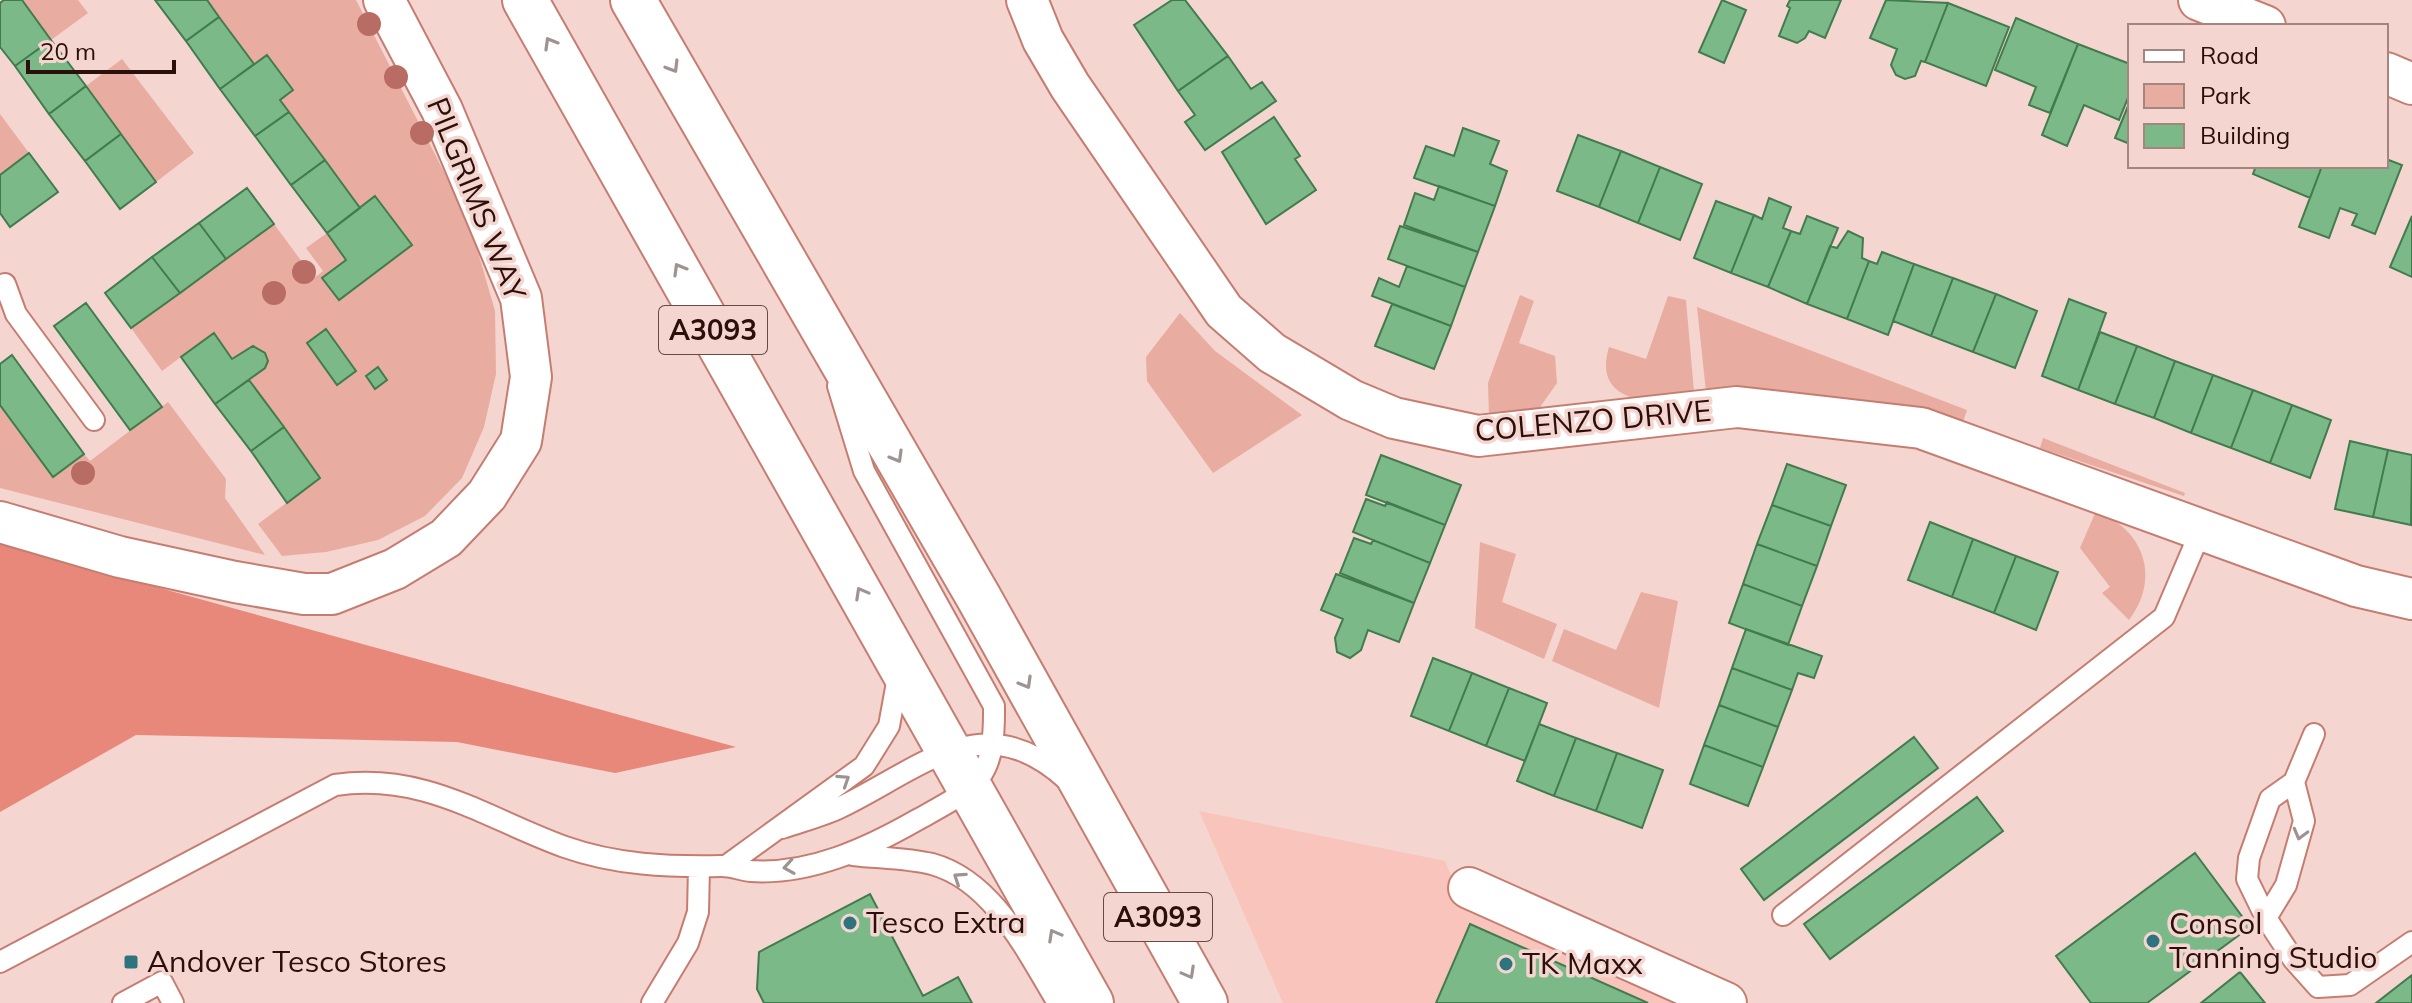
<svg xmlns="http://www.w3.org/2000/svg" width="2412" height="1003" font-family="Mulish,sans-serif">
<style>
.built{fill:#f9c4bb}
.green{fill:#e8aca1}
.forest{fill:#e8887a}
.building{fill:#7cb988;stroke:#417b4e;stroke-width:2}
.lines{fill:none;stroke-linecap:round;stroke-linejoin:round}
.lane-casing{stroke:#c67d71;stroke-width:24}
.street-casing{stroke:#c67d71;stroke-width:44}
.primary-casing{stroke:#c67d71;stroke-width:48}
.lane{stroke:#fff;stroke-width:20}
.street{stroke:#fff;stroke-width:40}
.primary{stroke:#fff;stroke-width:44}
.tree{fill:#b96c64}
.oneway{stroke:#9f9391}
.poi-dot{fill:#2d747f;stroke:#f5d5cf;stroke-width:3}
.labels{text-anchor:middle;stroke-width:7;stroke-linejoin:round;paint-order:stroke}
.shield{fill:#f5d5cf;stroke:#674a46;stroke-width:2}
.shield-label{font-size:28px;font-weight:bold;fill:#2a0f0b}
.street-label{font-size:30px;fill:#2a0f0b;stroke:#f5d5cf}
.poi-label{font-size:30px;fill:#2a0f0b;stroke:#f5d5cf;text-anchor:start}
</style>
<rect width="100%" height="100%" fill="#f5d5cf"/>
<path class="built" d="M1199,811L1445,861L1461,901L1697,1003H1283Z"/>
<path class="green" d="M22,0H78L88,13L51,40Z
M207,0H356L469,221L495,311L496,374L484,427L462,478L425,516L378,540L326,552L282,556L258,524L320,478L249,380L265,368L268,361L265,353L253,346L232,359L213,333L162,371L131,328L274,224L314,278L323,271L306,248L327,233L346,260L322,278L339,300L411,246L374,197L360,208L280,100L293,90L267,55L254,64Z
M122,59L194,153L156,182L86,86Z
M0,114L29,153L0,175Z
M1520,295L1534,301L1519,343L1555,356L1557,383L1538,410L1489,416L1488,383Z
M1668,296L1686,300L1695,404C1658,402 1591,407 1609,347L1646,359Z
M1697,307L1967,410L1961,428L1707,401Z
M1180,313L1215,351L1302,415L1213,473L1147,381L1146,357Z
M168,402L226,479L225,498L265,555L0,488V405L53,477L84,454L90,461Z
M2043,438L2185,493L2184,496L2040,448Z
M2096,511C2144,530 2161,577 2129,620L2102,593L2110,587L2080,548Z
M1480,542L1516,554L1502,602L1557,624L1544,659L1475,628Z
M1641,592L1678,601L1659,708L1552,661L1564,629L1616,650Z"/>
<path class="forest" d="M0,544L736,747L615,773L457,742L136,735L0,812Z"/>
<path class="building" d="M4,0H22L51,40L15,66L0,47V3Z
M155,0H207L219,17L186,41Z
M1172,0H1185L1228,56L1178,91L1134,25Z
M1722,0L1746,10L1724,63L1699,52Z
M1790,0H1841L1825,38L1809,31L1805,38L1797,43L1779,36L1790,8L1787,6Z
M1886,0L1948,3L1925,62L1921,61L1915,76L1905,79L1896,75L1891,65L1897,49L1870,38Z
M1948,3L2009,27L1986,86L1925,62Z
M219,17L254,64L220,89L186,41Z
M2016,18L2078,44L2050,113L2029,105L2036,87L1995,70Z
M51,40L86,86L49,114L15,66Z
M2078,44L2130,64V93L2119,120L2084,105L2067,146L2042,135Z
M267,55L293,90L280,100L289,112L255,136L220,89Z
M1228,56L1251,89L1262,82L1276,101L1205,150L1185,122L1195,115L1178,91Z
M86,86L121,134L85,161L49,114Z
M2130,101V144L2115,138Z
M289,112L325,160L291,185L255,136Z
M1274,117L1300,156L1295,159L1316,190L1266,224L1222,152Z
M1463,128L1499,141L1490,164L1507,171L1495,206L1414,178L1426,146L1454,156Z
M121,134L156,182L120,209L85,161Z
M1578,135L1621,151L1599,207L1557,191Z
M1621,151L1660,167L1638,223L1599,207Z
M29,153L58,192L10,227L0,213V175Z
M2386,159L2402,165L2375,234L2352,225L2357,214L2340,208L2329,238L2299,227L2322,166H2386Z
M325,160L360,208L327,233L291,185Z
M2256,166H2322L2310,198L2253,174Z
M1660,167L1702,184L1680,240L1638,223Z
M1439,186L1495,206L1478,252L1404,225L1415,193L1434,200Z
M247,188L274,224L226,259L199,223Z
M375,196L412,245L339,300L322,278L346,260L327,233Z
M1769,198L1791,207L1783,228L1791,231L1768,287L1731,273L1754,215L1762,219Z
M1716,201L1754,215L1731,273L1694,258Z
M1807,216L1838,228L1807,304L1768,287L1791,231L1800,234Z
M2412,216V277L2390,267Z
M199,223L226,259L180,293L152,257Z
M1400,226L1478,252L1465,287L1388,259Z
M1848,231L1863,238L1862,258L1869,261L1847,319L1807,304L1830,246L1837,248Z
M1882,252L1914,264L1888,335L1847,319L1869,261L1877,264Z
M152,257L180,293L131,328L105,293Z
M1914,264L1953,278L1931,336L1893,321Z
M1407,266L1465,287L1451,326L1372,296L1379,278L1399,287Z
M1953,278L1996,294L1973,352L1931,336Z
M1996,294L2037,311L2015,368L1973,352Z
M2069,299L2106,313L2078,390L2042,376Z
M86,303L162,407L130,430L54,326Z
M1392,304L1451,326L1434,369L1375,346Z
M326,329L356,371L337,385L307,343Z
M2100,332L2137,346L2115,404L2078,390Z
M214,333L232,359L253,346L265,353L268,361L265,368L215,404L181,357Z
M2137,346L2175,361L2154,418L2115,404Z
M12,355L84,454L53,477L0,405V364Z
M2175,361L2213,375L2191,433L2154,418Z
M378,367L387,380L375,389L366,376Z
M2213,375L2253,390L2231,448L2191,433Z
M249,380L284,427L251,451L215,404Z
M2253,390L2292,405L2270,463L2231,448Z
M2292,405L2331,420L2310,478L2270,463Z
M284,427L320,478L287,503L251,451Z
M2350,441L2388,450L2373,517L2335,509Z
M2388,450L2412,455L2411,525L2373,517Z
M1381,455L1461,485L1445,525L1366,495Z
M1787,464L1846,485L1831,526L1772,505Z
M1366,499L1385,506L1387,502L1445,525L1430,563L1353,532Z
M1772,505L1831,526L1817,566L1757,544Z
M1930,522L1973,539L1952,597L1908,580Z
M1354,538L1371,544L1373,540L1430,563L1414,603L1340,573Z
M1973,539L2016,556L1994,613L1952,597Z
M1757,544L1817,566L1802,606L1743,584Z
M2016,556L2058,572L2036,630L1994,613Z
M1336,574L1414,603L1399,642L1368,630L1361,650L1350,658L1337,652L1335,638L1343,619L1321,610Z
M1743,584L1802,606L1788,645L1729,623Z
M1746,629L1822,656L1814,678L1798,673L1792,690L1732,668Z
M1433,658L1472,673L1449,731L1411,716Z
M1732,668L1792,690L1778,727L1719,705Z
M1472,673L1509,688L1486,746L1449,731Z
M1509,688L1547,703L1525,761L1486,746Z
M1719,705L1778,727L1763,767L1704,745Z
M1539,724L1576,738L1554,796L1517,781Z
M1914,737L1938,768L1764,900L1741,869Z
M1576,738L1617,753L1596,811L1554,796Z
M1704,745L1763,767L1748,806L1690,784Z
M1617,753L1663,770L1642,828L1596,811Z
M1977,797L2003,831L1830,959L1804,924Z
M2195,853L2250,927L2147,1003H2091L2056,956Z
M870,894L923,996L958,977L972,1003H764L757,989L759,952Z
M1470,924L1648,1003H1436Z
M2240,972L2265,1003H2201Z
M2412,975V1003H2376Z"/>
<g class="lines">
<defs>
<path id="lane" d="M5,284L16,314L94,420
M2314,734L2294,782L2304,821L2286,885L2266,918L2293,959L2318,987L2350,985L2412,942
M782,828C802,821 823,816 841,807C920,769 983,704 1066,779
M853,855C878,858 907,858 932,864C994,881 1028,954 1058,1003
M726,866L864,766L889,726L898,677
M1783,915L2164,617L2202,528
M2266,918L2247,879L2249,858L2270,799L2294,782
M0,962L335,785C425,772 485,818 565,847C616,865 668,867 721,866C732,866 741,870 751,871C810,875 868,848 917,820C978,786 995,781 994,706L864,471L838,386
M123,1003L162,982L173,1003
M652,1003L688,943L698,912L699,867"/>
<path id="street" d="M1027,0L1043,40L1070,86L1224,311L1272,353L1351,400L1394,418L1478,436L1737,407L1921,428L2356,586L2412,599
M2199,0L2265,26
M2386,73L2412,84
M0,522L120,557L235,582L304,594H332L395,569L446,538L487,495L521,441L531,377L521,298L442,110L384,0
M1469,888L1726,1003"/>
<path id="primary" d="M525,0L1091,1003
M633,0L979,598L1205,1003"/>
</defs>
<use href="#lane" class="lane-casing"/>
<use href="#street" class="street-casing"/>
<use href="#primary" class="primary-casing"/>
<use href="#lane" class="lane"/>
<use href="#street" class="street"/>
<use href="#primary" class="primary"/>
</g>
<g class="tree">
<circle cx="369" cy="24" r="12"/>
<circle cx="396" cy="77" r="12"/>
<circle cx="422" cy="133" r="12"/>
<circle cx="304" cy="272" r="12"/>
<circle cx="274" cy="293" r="12"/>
<circle cx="83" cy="473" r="12"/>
</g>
<defs><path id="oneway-chevron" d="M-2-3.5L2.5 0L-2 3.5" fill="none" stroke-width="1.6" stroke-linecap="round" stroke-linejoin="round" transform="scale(2)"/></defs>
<g class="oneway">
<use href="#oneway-chevron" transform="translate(550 43) rotate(-120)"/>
<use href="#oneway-chevron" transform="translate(673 67) rotate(59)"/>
<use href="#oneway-chevron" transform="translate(679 269) rotate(-120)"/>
<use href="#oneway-chevron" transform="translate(897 457) rotate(60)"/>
<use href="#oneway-chevron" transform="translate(861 593) rotate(-119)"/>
<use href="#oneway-chevron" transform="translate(1026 683) rotate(60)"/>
<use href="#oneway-chevron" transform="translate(844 780) rotate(-33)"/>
<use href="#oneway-chevron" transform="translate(2300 834) rotate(105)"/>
<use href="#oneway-chevron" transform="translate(789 867) rotate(171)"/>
<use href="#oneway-chevron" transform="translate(959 878) rotate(-146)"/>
<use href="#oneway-chevron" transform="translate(1054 935) rotate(-119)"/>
<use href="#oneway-chevron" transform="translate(1189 973) rotate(61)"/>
</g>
<g class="poi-dot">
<circle cx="850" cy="923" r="8"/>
<circle cx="2153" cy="941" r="8"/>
<rect x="123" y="954" width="16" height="16" rx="4"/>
<circle cx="1506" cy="964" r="8"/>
</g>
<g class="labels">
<g class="shield">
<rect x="659" y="306" width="108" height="48" rx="6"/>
<rect x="1104" y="893" width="108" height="48" rx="6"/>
</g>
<g class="shield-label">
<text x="713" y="340">A3093</text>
<text x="1158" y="927">A3093</text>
</g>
<g class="street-label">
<text transform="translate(476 199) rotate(68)" y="10">PILGRIMS WAY</text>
<text transform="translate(1593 421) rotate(-5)" y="10">COLENZO DRIVE</text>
</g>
<g class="poi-label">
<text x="866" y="933">Tesco Extra</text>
<text x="2169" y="934">Consol<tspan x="2169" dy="34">Tanning Studio</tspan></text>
<text x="147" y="972">Andover Tesco Stores</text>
<text x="1522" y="974">TK Maxx</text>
</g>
</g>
<rect x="2128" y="24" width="260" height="144" fill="#f5d5cf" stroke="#a48681" stroke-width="2"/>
<rect x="2144" y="50" width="40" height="12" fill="#ffffff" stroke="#a48681" stroke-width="2"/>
<text x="2200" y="64" font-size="24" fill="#2a0f0b">Road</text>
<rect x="2144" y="84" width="40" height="24" fill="#e8aca1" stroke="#a48681" stroke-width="2"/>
<text x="2200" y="104" font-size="24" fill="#2a0f0b">Park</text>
<rect x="2144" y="124" width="40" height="24" fill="#7cb988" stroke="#a48681" stroke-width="2"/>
<text x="2200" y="144" font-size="24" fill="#2a0f0b">Building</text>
<path d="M28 60v12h146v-12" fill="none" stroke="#2a0f0b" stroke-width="4"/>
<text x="40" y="60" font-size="24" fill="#2a0f0b" stroke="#f5d5cf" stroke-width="6" paint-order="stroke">20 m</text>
</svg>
